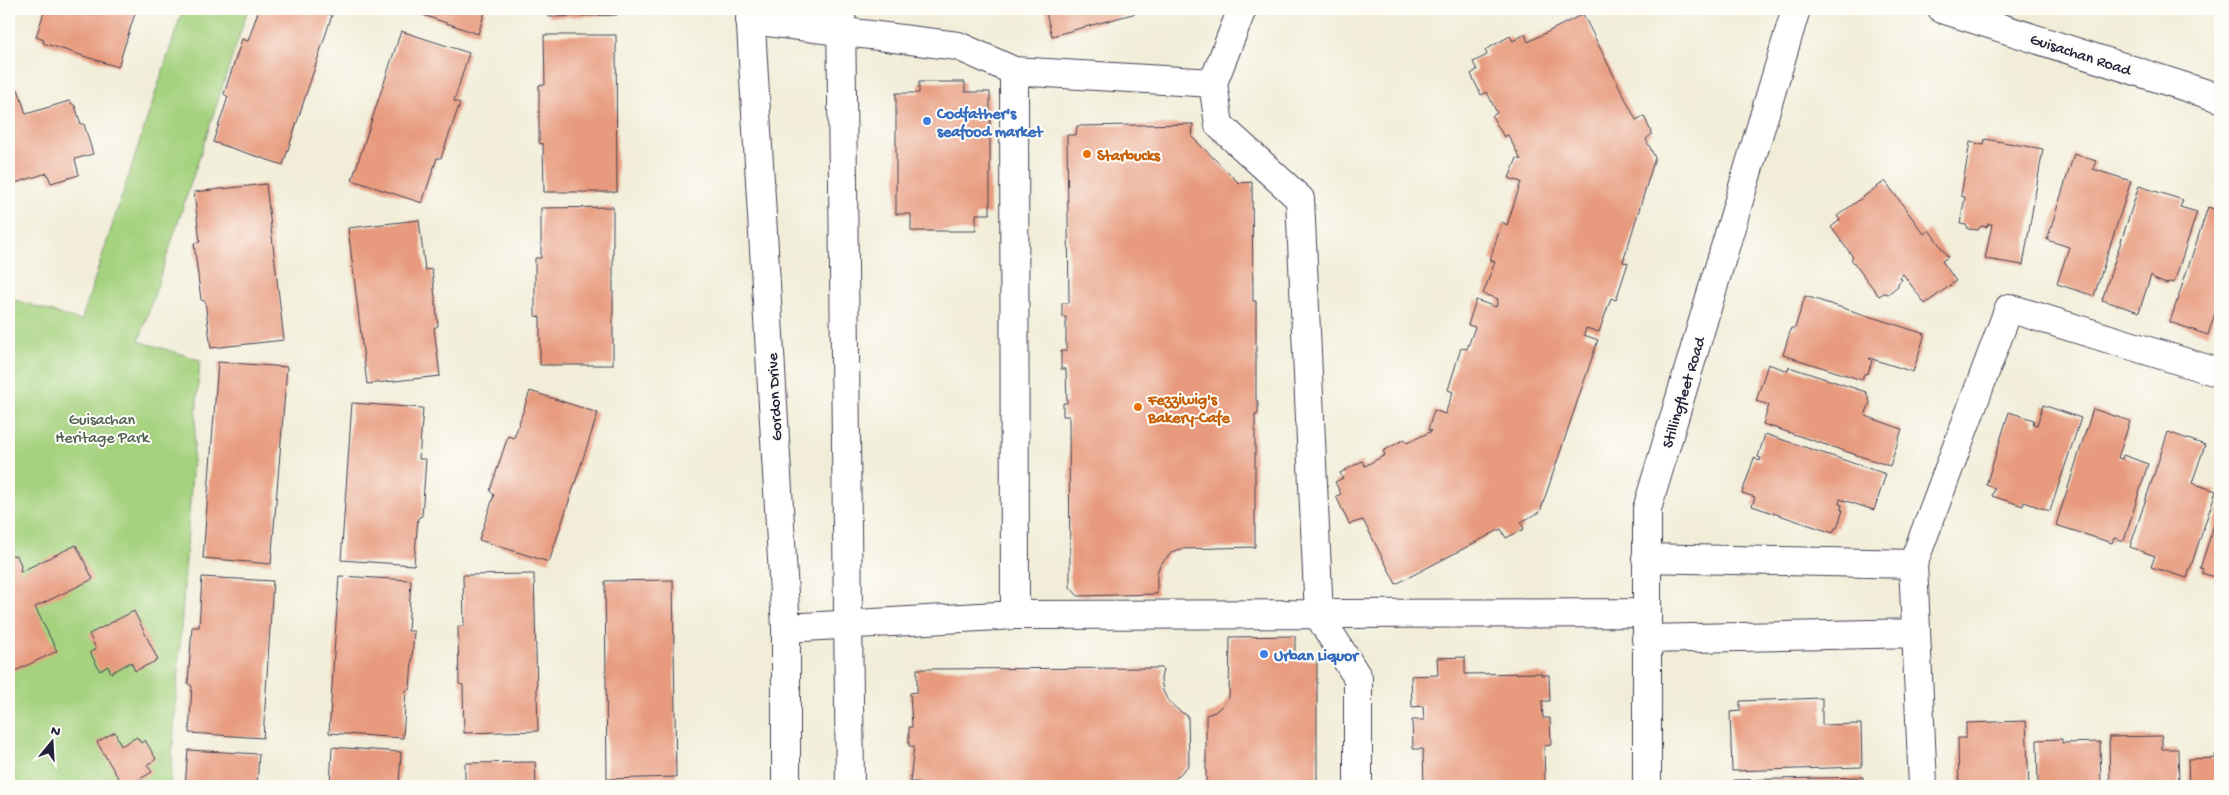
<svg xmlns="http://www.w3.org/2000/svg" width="2229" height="795" font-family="'Gochi Hand',sans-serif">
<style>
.green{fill:#a5d27e;stroke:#647a5c}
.building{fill:#e79a7d}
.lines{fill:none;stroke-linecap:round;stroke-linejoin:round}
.minor-casing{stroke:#414053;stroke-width:30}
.major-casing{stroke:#414053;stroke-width:30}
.minor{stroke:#fff;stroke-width:28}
.major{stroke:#fff;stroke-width:28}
.shop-dot{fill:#3f7fe0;stroke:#fdfcf7;stroke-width:2}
.food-dot{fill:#e8710a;stroke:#fdfcf7;stroke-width:2}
.labels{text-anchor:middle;stroke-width:4;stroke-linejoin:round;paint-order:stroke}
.street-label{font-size:16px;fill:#22223b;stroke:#fdfcf7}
.shop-label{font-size:16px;font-weight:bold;fill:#366cbe;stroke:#fdfcf7;text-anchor:start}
.food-label{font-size:16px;font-weight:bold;fill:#c56008;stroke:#fdfcf7;text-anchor:start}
.park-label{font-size:16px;fill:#506052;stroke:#fdfcf7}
</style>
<rect width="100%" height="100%" fill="#fdfcf7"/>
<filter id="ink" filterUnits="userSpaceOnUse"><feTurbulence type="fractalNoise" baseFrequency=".02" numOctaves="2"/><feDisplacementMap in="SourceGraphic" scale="10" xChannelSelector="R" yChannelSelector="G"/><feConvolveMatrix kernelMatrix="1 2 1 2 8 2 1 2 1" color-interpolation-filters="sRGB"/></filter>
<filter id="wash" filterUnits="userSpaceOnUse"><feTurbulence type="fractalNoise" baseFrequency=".0096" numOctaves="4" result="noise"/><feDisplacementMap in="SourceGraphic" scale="20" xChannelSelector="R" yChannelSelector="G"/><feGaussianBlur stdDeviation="1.12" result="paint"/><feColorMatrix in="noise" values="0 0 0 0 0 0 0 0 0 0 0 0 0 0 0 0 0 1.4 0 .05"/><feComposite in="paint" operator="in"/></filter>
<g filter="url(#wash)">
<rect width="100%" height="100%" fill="#f1edd8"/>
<path class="green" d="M183,9H248L139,341L200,360L170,786H9V298L81,321Z"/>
<g id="blocks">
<path class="building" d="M45,9L136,10L118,67L43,43L44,40L36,37Z
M259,9H311L332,15L283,165L213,142L228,97L224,94L242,39L248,41Z
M409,9H486L478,34L409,10Z
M548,9H617V15L549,17Z
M1045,9H1151L1052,36Z
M1583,14L1636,120L1644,116L1652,134L1646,139L1655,158L1623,262L1628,263L1616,300L1611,298L1599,332L1586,328L1584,335L1598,340L1540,512L1521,522L1524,529L1506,538L1501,529L1396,584L1363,520L1349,524L1336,496L1341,494L1335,482L1343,478L1340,473L1362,461L1365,466L1385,455L1383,451L1405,439L1407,443L1432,431L1428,430L1434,410L1445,414L1453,392L1448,390L1461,348L1467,349L1475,327L1468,325L1476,300L1496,307L1498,299L1483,294L1495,262L1490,260L1502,222L1507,225L1521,182L1509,178L1517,158L1521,160L1508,135L1504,137L1492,116L1497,113L1487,92L1481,95L1471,74L1477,70L1473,62L1487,55L1485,50L1510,36L1513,41L1525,34L1528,42Z
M401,31L469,53L454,101L460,103L441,158H437L422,203L352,180Z
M544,35H616L617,192H544L543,144L539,143V85H545Z
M919,82H965V92H990V214H976V231H911V214H896V93H919Z
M18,89L26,114L69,101L75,106L81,124H84L93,154L75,159L79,175L51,183L47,173L9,185V91Z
M1193,124L1192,137L1239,183L1252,182L1253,301H1256V401H1258V414L1255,415V547L1181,549L1172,552L1160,565L1157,573V594L1078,596L1070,587L1069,416H1063V403H1067L1066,369H1061V351H1066V317H1062V303H1069L1067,135H1076L1077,126Z
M1985,139L2043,149L2023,265L1985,259L1992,224H1988L1987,227L1981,226L1978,230L1968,229L1966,225L1960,224L1965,197L1961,196L1970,142L1984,145Z
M2074,154L2096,161L2093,169L2131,181L2094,296L2057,284L2069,247L2047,240Z
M1885,181L1924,234L1929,230L1948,257L1942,261L1956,281L1925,304L1903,274L1900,277L1902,280L1898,283V286L1888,294L1884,293L1879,296L1851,259L1853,257L1831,227L1840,220L1837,216Z
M266,184L284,340L211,348L205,301L201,300L194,243L200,242L194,192Z
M2139,186L2183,200L2180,207L2197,212L2174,283L2170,282L2166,284L2156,280L2151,275L2139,312L2102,300Z
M613,207V365H540V317L535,316V258H541V208Z
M2208,207L2220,211V297L2208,335L2170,322Z
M419,220L425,270L432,269L438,326L434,328L440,376L367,384L348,228Z
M1805,296L1925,334L1913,372L1869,358L1872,361L1868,373L1864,374L1862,380L1783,355L1791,328H1795Z
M218,362L287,367L271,564L203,558Z
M1768,364L1788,371L1789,367L1866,392L1870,402L1865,416L1902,429L1890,466L1763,424L1769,405L1756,401Z
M530,391L598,413L549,562L479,540L494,495L490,491L508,436L514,438Z
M352,403L423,408L419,459H426L422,516L418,518L414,565L341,560Z
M2043,405L2081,418L2050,511L2024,502L2023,506L1992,496L1995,488L1986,485L2009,412L2034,420L2033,424L2037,425Z
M2093,409L2130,421L2118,458L2122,459L2123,455L2148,464L2124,541L2114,538L2112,543L2056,525Z
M2168,432L2205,445L2192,483L2216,491L2187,578L2151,567L2155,556L2130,547Z
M1765,434L1886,474L1874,510L1840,499L1839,504L1842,505L1841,510H1843L1837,528H1835L1833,533L1752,506L1755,497L1742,493L1754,458L1760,461L1761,458L1758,457Z
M2220,507V579L2202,573L2203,569L2200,568Z
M76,545L93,579L35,607L57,651L9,674V554L17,556L21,565L20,572Z
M534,574L538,731L464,733L463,685L459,684L458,626H464L463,575Z
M339,576L411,580L408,631H414L410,689L406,690L403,738L329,733Z
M202,577L273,581L263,738L189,733L192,686L188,684L192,627H199Z
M673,580L676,777L607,779L605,581Z
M134,611L158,660L135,671L131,662L111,673L108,666L100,671L90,652L96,649L89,634Z
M1295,636V652L1303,660H1317V786H1206V715L1215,712L1223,705L1229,697L1230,637Z
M1465,657V674L1541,673V675H1549L1550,701H1542L1543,718H1550L1551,745L1544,746L1545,786H1424L1423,749H1413L1412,720H1424L1423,706L1412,707L1411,676L1438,675L1437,658Z
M1163,668L1161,679L1163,691L1169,702L1178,710L1188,716L1189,765L1168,786H918V782H910L914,746H909V727H912L910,693L917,692V669Z
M1822,698V725L1861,724L1862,767L1732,771L1730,712L1740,711V701Z
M2026,721L2029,786H1959L1958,738H1966V723Z
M115,732L121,746L137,737L141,743L145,740L156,759L147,765L152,772L128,786H123L97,742Z
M2162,736V749H2178L2179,786H2110L2109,737Z
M2062,739V743L2100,742L2101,786H2038L2037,740Z
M332,747L401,752L399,786H330Z
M188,750L259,754L257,786H185Z
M2215,754H2220V786H2189L2188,759L2216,758Z
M535,762L536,786H465V763Z
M1863,777V786H1729V783H1732L1734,780Z"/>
</g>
</g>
<g filter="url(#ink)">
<use href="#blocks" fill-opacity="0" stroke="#414053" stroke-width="1"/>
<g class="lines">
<defs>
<path id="minor" d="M1242,9L1213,83L1219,125L1300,199L1319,616L1358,678V786
M1942,9L2220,98
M750,20L958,46L1014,71L1213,83
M1014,71L1015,615
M1646,558L1913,564
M786,628L1015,615L1646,613
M1646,639L1916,633
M1647,786V509L1796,9
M1923,786L1913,564L2009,308L2220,373"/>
<path id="major" d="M750,9L786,628V786
M841,9L850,786"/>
</defs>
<use href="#minor" class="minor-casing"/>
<use href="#major" class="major-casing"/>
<use href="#minor" class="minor"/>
<use href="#major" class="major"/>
</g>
</g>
<g class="shop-dot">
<circle cx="927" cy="121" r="5"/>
<circle cx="1264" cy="654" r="5"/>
</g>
<g class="food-dot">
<circle cx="1087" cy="154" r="5"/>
<circle cx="1138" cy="407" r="5"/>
</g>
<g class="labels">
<g class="street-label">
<text transform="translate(2081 53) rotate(18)" y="6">Guisachan Road</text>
<text transform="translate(1682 392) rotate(-73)" y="6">Stillingfleet Road</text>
<text transform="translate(773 397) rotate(-93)" y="6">Gordon Drive</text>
</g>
<g class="shop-label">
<text x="937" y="118">Codfather's<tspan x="937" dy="18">seafood market</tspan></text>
<text x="1274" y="660">Urban Liquor</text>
</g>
<g class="food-label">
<text x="1097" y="160">Starbucks</text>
<text x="1148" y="404">Fezziwig's<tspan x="1148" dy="18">Bakery-Cafe</tspan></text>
</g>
<g class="park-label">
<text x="102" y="424">Guisachan<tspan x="102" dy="18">Heritage Park</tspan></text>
</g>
</g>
<rect width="2229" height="795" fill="none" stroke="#fdfcf7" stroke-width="30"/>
<g transform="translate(52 742) rotate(18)" stroke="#fdfcf7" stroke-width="4" paint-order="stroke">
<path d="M0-4L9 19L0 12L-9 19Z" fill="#22223b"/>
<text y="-8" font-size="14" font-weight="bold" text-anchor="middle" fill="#22223b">N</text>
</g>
</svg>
